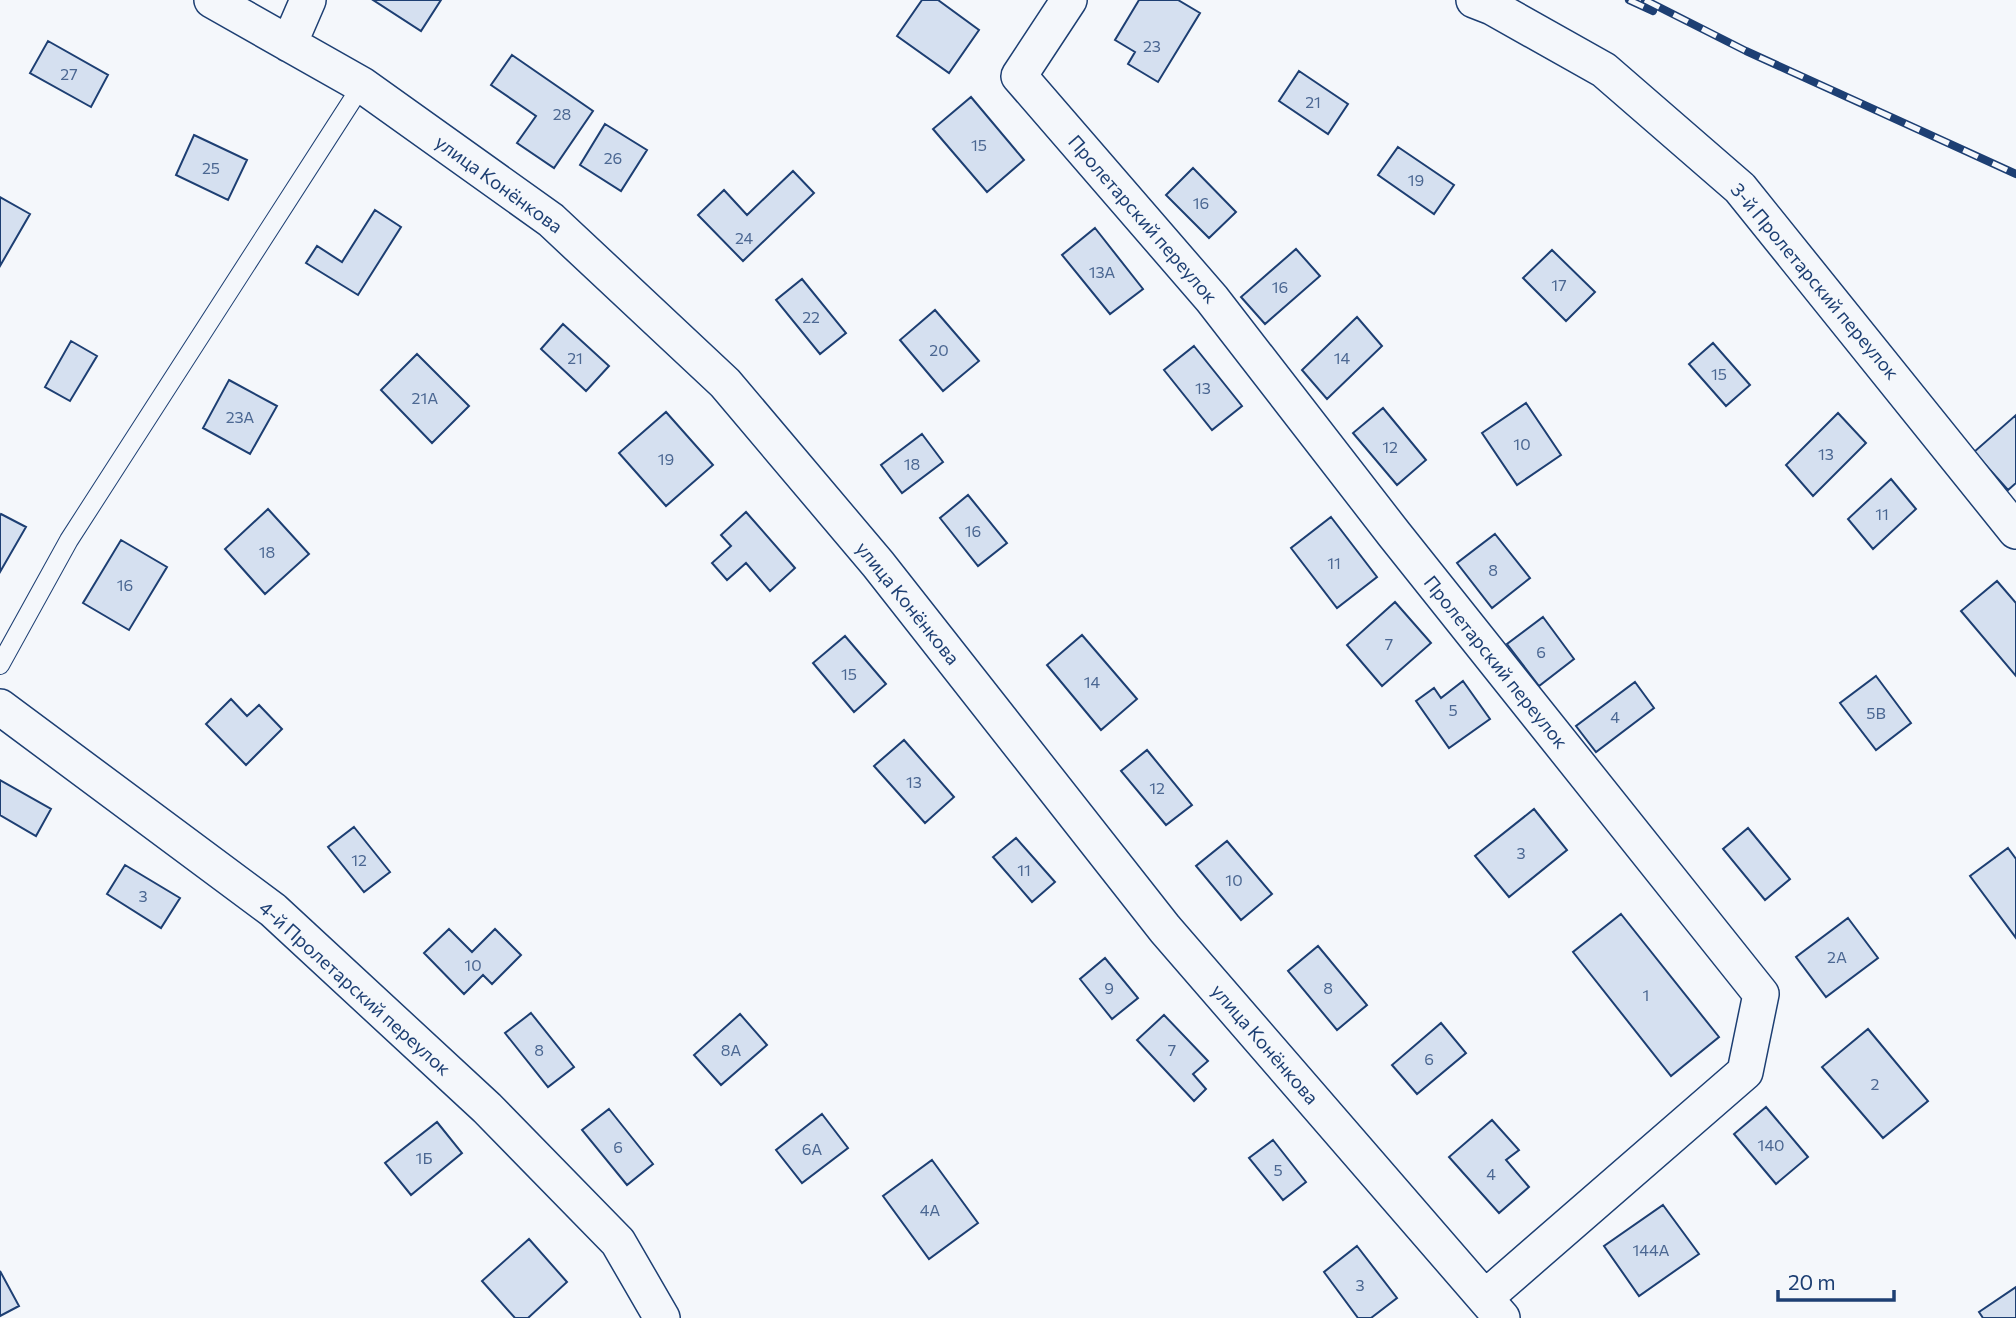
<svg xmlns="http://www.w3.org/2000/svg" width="2016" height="1318" font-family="Commissioner,sans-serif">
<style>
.building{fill:#d5e0f0;stroke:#1d3f73;stroke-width:2}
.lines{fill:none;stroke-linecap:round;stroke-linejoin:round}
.lane-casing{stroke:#1d3f73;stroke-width:20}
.street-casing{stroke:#1d3f73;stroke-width:38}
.lane{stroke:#f4f7fb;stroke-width:18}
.street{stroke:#f4f7fb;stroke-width:35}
.rail-casing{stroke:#1d3f73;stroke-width:8}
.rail{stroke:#f4f7fb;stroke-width:5;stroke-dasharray:16;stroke-linecap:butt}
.labels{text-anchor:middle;stroke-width:5;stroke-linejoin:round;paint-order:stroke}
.number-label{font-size:16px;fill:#4b6792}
.street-label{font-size:19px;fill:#1d3f73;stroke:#f4f7fb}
</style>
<rect width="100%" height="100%" fill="#f4f7fb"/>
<path class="building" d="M373,0H441L421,31Z
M922,0H938L979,30L949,73L897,36Z
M1139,0H1178L1200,13L1158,82L1128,64L1135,52L1115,40Z
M48,41L108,75L91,107L30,73Z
M512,55L593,111L554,168L517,143L536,116L491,85Z
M1299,71L1348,104L1328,134L1279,101Z
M971,97L1024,160L987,192L933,129Z
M605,124L647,150L621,191L580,165Z
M194,135L247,160L228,200L176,175Z
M1398,147L1454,185L1434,214L1378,175Z
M1193,168L1236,212L1209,238L1166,195Z
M793,171L814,193L743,261L698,215L724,190L747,215Z
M0,197L30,214L0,266Z
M375,210L401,227L358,295L306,263L317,246L342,262Z
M1095,228L1143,289L1110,314L1062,255Z
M1296,249L1320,276L1265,324L1241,297Z
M1552,250L1595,292L1566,321L1523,278Z
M802,279L846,333L820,354L776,300Z
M935,310L979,361L943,391L900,340Z
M1357,317L1382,346L1327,399L1302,370Z
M563,324L609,366L586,391L541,349Z
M71,341L97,356L70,401L45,387Z
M1713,343L1750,385L1726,406L1689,364Z
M1194,346L1242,406L1212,430L1164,370Z
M417,354L469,406L432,443L381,390Z
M229,380L277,406L250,454L203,428Z
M1526,403L1561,455L1517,485L1482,433Z
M1383,408L1426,460L1397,485L1353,433Z
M666,412L713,465L666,506L619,453Z
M1838,413L1866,443L1813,496L1786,465Z
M2016,415V483L2008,490L1974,452Z
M922,434L943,462L902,493L881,465Z
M1891,479L1916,509L1873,549L1848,519Z
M968,495L1007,543L978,566L940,518Z
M268,509L309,554L265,594L225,549Z
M746,512L795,568L770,591L746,563L727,580L712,563L731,546L721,535Z
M1,514L26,527L0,572V516Z
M1331,517L1377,577L1337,608L1291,548Z
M1495,534L1530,578L1492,608L1457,563Z
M121,540L167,567L129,630L83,603Z
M1997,581L2016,603V676L1961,611Z
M1395,602L1431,643L1382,686L1347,645Z
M1543,617L1574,659L1539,686L1507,644Z
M1082,635L1137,699L1101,730L1047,665Z
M845,636L886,684L854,712L813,663Z
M1876,676L1911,723L1876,750L1840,703Z
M1463,681L1490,719L1449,748L1416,701L1434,688L1441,698Z
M1635,682L1654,708L1596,752L1576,726Z
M231,699L247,716L259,705L282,729L246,765L206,724Z
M904,740L954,797L925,823L874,766Z
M1147,750L1192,805L1166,825L1121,771Z
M0,780L51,809L36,836L0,815Z
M1534,809L1567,850L1509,897L1475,856Z
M354,827L390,872L364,892L328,847Z
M1748,828L1790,879L1765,900L1723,849Z
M1016,838L1055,882L1032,902L993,857Z
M1227,841L1272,894L1241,920L1196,866Z
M2008,848L2016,859V938L1970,876Z
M125,865L180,898L161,928L107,894Z
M1621,914L1719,1037L1671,1076L1573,952Z
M1848,918L1878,958L1826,997L1796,957Z
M449,929L472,952L495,929L521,955L492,984L483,975L464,994L424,953Z
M1318,946L1367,1005L1337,1030L1288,971Z
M1105,958L1138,998L1112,1019L1080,979Z
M531,1013L574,1067L548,1087L505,1033Z
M740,1014L767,1045L721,1085L694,1055Z
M1164,1015L1208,1061L1193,1074L1206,1089L1194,1101L1137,1040Z
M1441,1023L1466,1053L1417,1094L1392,1065Z
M1868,1029L1928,1101L1883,1138L1822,1067Z
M1766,1107L1808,1157L1776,1184L1734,1134Z
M609,1109L653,1164L627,1185L582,1130Z
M822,1114L848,1148L802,1183L776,1150Z
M1492,1120L1519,1150L1506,1160L1529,1187L1499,1213L1449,1157Z
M437,1122L462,1153L411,1195L385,1163Z
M1273,1140L1306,1182L1283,1200L1249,1158Z
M932,1160L978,1223L929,1259L883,1196Z
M1663,1205L1699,1254L1639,1296L1604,1246Z
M529,1239L567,1282L528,1318H515L482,1281Z
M1357,1246L1397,1298L1371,1318H1358L1324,1272Z
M0,1271L19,1306L0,1316Z
M2016,1287V1318H1983L1979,1312Z"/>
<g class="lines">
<defs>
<path id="lane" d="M0,665L69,540L362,85"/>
<path id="street" d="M212,0L362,85L551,220L725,383L878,564L1165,929L1502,1318
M1069,0L1019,76L1212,299L1394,534L1761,994L1745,1072L1486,1297
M1474,0L1492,7L1604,70L1740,188L2016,531
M289,44L308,0
M0,707L273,910L487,1108L618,1242L662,1318"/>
</defs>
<use href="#lane" class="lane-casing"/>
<use href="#street" class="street-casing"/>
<use href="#lane" class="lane"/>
<use href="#street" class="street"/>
<defs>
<path id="rail" d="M1629,0L1653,11
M1645,0L1746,51L2016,174"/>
</defs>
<use href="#rail" class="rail-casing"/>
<use href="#rail" class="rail"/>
</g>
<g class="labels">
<g class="number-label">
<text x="1152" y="52">23</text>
<text x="69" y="80">27</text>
<text x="1313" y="108">21</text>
<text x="562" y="120">28</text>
<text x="979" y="151">15</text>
<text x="613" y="164">26</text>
<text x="211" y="174">25</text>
<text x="1416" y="186">19</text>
<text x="1201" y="209">16</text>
<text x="744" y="244">24</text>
<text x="1102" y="278">13А</text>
<text x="1559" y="291">17</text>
<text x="1280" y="293">16</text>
<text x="811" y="323">22</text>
<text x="939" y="356">20</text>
<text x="575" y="364">21</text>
<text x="1342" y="364">14</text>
<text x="1719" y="380">15</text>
<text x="1203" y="394">13</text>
<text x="425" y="404">21А</text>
<text x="240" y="423">23А</text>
<text x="1522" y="450">10</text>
<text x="1390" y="453">12</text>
<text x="1826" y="460">13</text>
<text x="666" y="465">19</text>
<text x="912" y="470">18</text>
<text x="1882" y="520">11</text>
<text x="973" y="537">16</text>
<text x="267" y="558">18</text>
<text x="1334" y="569">11</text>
<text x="1493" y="576">8</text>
<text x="125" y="591">16</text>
<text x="1389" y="650">7</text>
<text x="1541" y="658">6</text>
<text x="849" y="680">15</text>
<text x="1092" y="688">14</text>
<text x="1453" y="716">5</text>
<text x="1876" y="719">5В</text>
<text x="1615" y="723">4</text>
<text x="914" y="788">13</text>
<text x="1157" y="794">12</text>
<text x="1521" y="859">3</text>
<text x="359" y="866">12</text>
<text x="1024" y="876">11</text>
<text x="1234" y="886">10</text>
<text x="143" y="902">3</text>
<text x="1837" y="963">2А</text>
<text x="473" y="971">10</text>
<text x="1109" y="994">9</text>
<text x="1328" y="994">8</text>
<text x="1646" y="1001">1</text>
<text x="539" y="1056">8</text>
<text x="731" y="1056">8А</text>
<text x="1172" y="1056">7</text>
<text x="1429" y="1065">6</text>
<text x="1875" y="1090">2</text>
<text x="1771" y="1151">140</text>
<text x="618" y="1153">6</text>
<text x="812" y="1155">6А</text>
<text x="424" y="1164">1Б</text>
<text x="1278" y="1176">5</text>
<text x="1491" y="1180">4</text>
<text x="930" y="1216">4А</text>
<text x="1651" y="1256">144А</text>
<text x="1360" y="1291">3</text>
</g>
<g class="street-label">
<text transform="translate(499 184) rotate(36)" y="7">улица Конёнкова</text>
<text transform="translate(1143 219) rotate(49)" y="7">Пролетарский переулок</text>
<text transform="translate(1815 281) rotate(50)" y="7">3-й Пролетарский переулок</text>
<text transform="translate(908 603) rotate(51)" y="7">улица Конёнкова</text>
<text transform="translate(1496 662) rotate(51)" y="7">Пролетарский переулок</text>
<text transform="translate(355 988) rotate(42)" y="7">4-й Пролетарский переулок</text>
<text transform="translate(1265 1044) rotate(49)" y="7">улица Конёнкова</text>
</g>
</g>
<path d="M1778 1290v10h116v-10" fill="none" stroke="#1d3f73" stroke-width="3.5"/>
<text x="1788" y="1290" font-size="21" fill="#1d3f73" stroke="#f4f7fb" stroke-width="5" paint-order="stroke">20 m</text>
</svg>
